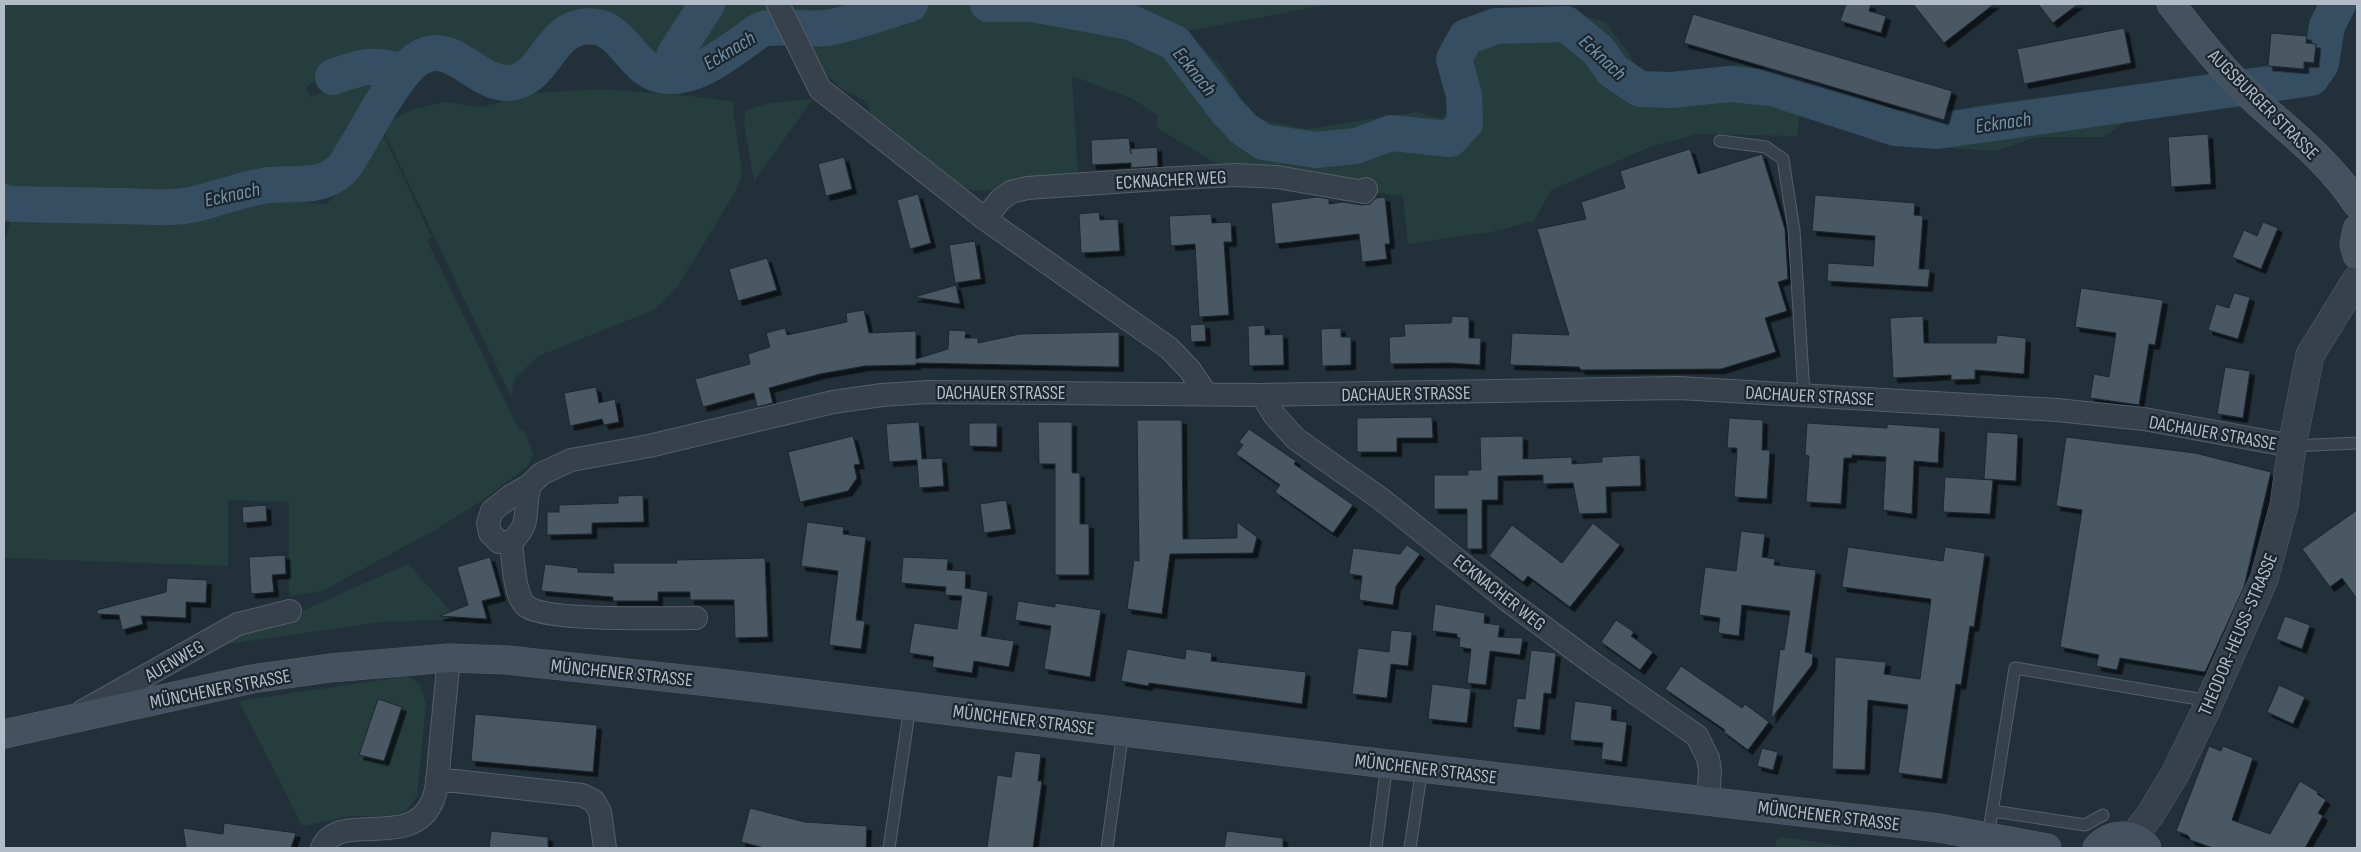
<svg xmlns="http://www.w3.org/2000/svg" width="2361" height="852" font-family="'Sofia Sans Condensed',sans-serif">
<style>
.green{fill:#253d3c}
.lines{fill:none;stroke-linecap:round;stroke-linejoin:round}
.river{stroke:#364e61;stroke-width:36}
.building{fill:#485863;stroke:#1d2831;filter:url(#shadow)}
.service-casing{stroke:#545f68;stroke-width:13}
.minor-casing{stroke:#545f68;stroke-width:24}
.tertiary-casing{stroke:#545f68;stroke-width:29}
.secondary-casing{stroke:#545f68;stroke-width:29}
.service{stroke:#36414b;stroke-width:11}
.minor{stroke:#36414b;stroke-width:22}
.tertiary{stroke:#36414b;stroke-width:28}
.secondary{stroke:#44515e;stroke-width:28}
.labels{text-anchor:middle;stroke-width:4.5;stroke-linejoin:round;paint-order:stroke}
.street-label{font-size:19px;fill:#b1bcc6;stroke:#1b262f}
.water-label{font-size:20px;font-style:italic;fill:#7292aa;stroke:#1b262f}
</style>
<defs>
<filter id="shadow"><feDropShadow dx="4.5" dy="4.5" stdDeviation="0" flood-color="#0009"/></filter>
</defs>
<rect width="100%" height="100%" fill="#22303a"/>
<path class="green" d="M4,4H692L682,31L665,55L655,63L647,59L626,27L599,15H569L548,31L538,57L522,72L508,76L489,71L469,53L442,43L413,47L395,64C386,62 377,59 368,58C346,57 320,75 305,89L311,97L351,79L378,75L385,83L339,163L315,175L265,176L264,170C248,176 231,185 214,189C151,205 77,198 12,197L4,194Z
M720,4H769L773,14L752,21L717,50L692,64L680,56Z
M788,4H1331L1183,32L1220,64L1240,97L1259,119L1307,129L1417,112L1443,119L1452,104L1441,65L1450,33L1518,14L1571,12L1604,21L1628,52L1641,76L1663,81L1682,74L1739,64L1943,124L1973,106L2210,77L2237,106L2125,122L2104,137H2036L1996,151L1931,147L1890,137L1801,103L1797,136L1697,134L1650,147L1551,190L1534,221L1491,232L1408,244L1403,196L1236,175L1157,128V115L1131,98L1072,76L1078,178L984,191L964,189L871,114L867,102L840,88L814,62Z
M2327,4H2351C2321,19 2338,65 2320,79C2313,86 2286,89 2275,91L2264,77L2310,70L2316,64L2318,26Z
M601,89L692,96L735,102L733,110L741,166V177L737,189L679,285L654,310L538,356L515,378L511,397L381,125L412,109L446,102L482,107L534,93Z
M813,99L754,181L744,123L745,113C757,101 796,101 813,99Z
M379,126L432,238L427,240L518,428L525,431L533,455L528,466L483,500L437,529L322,591L289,596V502L228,500V566L4,558V244L11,219L177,217L267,196L325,205L334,197Z
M408,564L458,619L380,622L214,646L242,629L293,615Z
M408,676L420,685L426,704L417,797L407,810L393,816H351L302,826L239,701Z
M1781,837L1857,848H1777L1775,843Z"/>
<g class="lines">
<path class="river" d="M988,4H1032L1130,22L1175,43L1228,112L1244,129L1263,142L1316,150L1356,146L1391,133L1450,139L1465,123L1464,95L1454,59L1466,37L1496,26L1566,24L1598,50L1613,71L1640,89L1672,90L1729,84L1772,88L1895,128L1937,131L2311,78L2321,64L2327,26L2338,4
M666,76L675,54L707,4
M333,77C363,66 372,63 404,72
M4,202L12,204C48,205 84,205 120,206C137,206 155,208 172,207C203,206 232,191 263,186C291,181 318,191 341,170C348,163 353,152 358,144C371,122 399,68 421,57C453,40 476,83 507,83C543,82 547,36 578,28C625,16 628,74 667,76C696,78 723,56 746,40C751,37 757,31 763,29C779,25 807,30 825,28C851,25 884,11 910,4"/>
</g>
<path class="building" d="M1846,4H1871L1869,11L1886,16L1881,33L1840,21Z
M1913,4H1994L1944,43Z
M2038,4H2078L2053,23Z
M1693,14L1952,91L1944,120L1684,43Z
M2124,28L2131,63L2024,84L2017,49Z
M2271,33L2307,36L2306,43L2316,44L2314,63L2304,62V69L2268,66Z
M2208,134L2211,184L2171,187L2168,137Z
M1129,138L1131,154L1130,149L1157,147L1158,166L1131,168V163L1092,165L1091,140Z
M1690,149L1698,174L1762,154L1785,229L1788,279L1778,282L1787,311L1765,318L1776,352L1721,369L1581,370L1579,367L1510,365L1512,333L1569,335L1537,229L1586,219L1581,202L1625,188L1620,171Z
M844,157L852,189L826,196L818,164Z
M918,194L931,243L910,249L897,200Z
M1815,195L1915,203L1914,215L1923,216L1919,269H1930L1928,287L1827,281L1828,263L1873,266L1875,236L1812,231Z
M1317,197L1329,199V204L1343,202L1362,205L1370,204L1376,198L1385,197L1390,244H1385L1387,259L1362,262L1359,234L1275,244L1271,203Z
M1099,212L1100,220L1118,219L1120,251L1081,253L1079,214Z
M1211,214L1212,223L1231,222L1232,242H1224L1229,315L1199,317L1195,244L1171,246L1169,216Z
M2263,222L2278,228L2261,269L2232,257L2244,230L2257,236Z
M975,241L981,279L955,283L949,245Z
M767,258L777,290L738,301L729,269Z
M956,285L960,304L914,297Z
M2081,288L2163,300L2155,345L2149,344L2139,405L2090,398L2094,374L2109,377L2116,333L2075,327Z
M2234,293L2250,297L2238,339L2208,330L2216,304L2229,308Z
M864,310L869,333L916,331V359L948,349L949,330L966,331L965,338H978V343L1020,334L1119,332V367L916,363V365L865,366L820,374L769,388L773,403L757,407L754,393L703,407L695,379L750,364L748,354L770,347L766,333L785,328L787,335L847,322L846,313Z
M1452,316L1469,317V338H1481L1480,365L1450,363L1390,364L1389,337L1405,336L1404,324L1451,323Z
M1923,316L1924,343H1996L1997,335L2026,338L2024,374L1975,370V379L1951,380V375L1893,378L1890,318Z
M1205,324L1206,341L1191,342L1190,325Z
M1265,325V335L1283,334L1284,365L1249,366L1248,326Z
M1341,328V337H1351V365L1322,366L1321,329Z
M2225,367L2250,371L2243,418L2217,414Z
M596,387L599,403L615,399L619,422L604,425L602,419L570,426L564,393Z
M1432,417L1433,438H1397V452H1357V418Z
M1729,418L1763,420L1762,450H1770L1767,499L1734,497L1737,448H1727Z
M1137,420H1182L1183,539L1237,538V522L1257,537L1253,553L1170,554L1162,614L1127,609L1134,560L1139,561Z
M919,422L922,459L942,458L944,486L919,488L917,460L889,462L886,424Z
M1038,422H1072V473H1080V524H1089V575H1055V464H1039Z
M969,423H997V447L969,446Z
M1807,423L1887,428V424L1940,428L1938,463L1914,461L1912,514L1883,510L1886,457L1852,455V458H1844L1841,504L1806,502L1809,456L1805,455Z
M1249,429L1296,461L1294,464L1353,505L1333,533L1275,492L1280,485L1236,454L1243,445L1239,442Z
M1987,432L2018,434L2016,481L1984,479Z
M853,436L860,464L854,465L857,478L848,491L800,502L788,452Z
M1523,436V459L1572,457V464L1602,462V457L1640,455L1641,486L1606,487L1607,513L1579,514L1573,483L1543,484V475L1498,476V500H1482V549H1467V509H1434V475H1468V470H1481L1480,437Z
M2066,437L2195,453L2271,472L2244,587L2205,672L2120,658L2117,670L2096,666L2099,655L2060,647L2082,510L2056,506Z
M1945,477L1993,480L1990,514L1943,512Z
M643,495L644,522L592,523V534L547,535V512H559V505L618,503V496Z
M1006,500L1011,529L984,533L980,504Z
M266,505L267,521L243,523L242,507Z
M2357,510V599L2342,578L2330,587L2302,549Z
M807,522L844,527L843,534L866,537L856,620L865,621L861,649L829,645L838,571L801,566Z
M1593,523L1620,545L1570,607L1528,576L1523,582L1489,556L1512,525L1562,563Z
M1741,531L1765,534L1762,557L1775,559L1774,565L1816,570L1805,652L1813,654L1812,665L1771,719L1780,649L1784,650L1790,611L1742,605L1739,636L1718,633L1720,618L1699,615L1705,567L1736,571Z
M1407,545L1420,554L1396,586L1393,605L1359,600L1362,576L1349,574L1353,548L1400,554Z
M1848,547L1943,561L1945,547L1985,553L1974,627L1970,626L1961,685L1956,684L1942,779L1898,773L1908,705L1868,700L1865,770L1832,769L1835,657L1886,662L1884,674L1920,679L1931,599L1842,587Z
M285,555L286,574L272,575L274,592L251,594L249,557Z
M490,557L501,596L482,601L487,619L439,616L468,605L457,567Z
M903,557L948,559L947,570L966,571L965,588L988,592L981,636L1014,641L1009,667L974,661L972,673L932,667L934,657L909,653L914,623L957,629L962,596L945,595L946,587L901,583Z
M765,558L768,637L735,638L734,600H690V592H658V601H613V597L541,591L545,564L578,568V572L614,573L613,563H677L676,560Z
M167,578L207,580L206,603L186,602V618L141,616L143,624L122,630L119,615L97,614V610L166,592Z
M1018,601L1055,607V603L1101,610L1090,677L1044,669L1051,626L1015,620Z
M1435,604L1485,613L1484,623L1500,625L1498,637L1523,638L1520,655L1490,651L1486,685L1467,683L1471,649L1459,647L1460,638L1457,637V634L1432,631Z
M2285,616L2310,625L2302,649L2276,639Z
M1616,620L1634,632L1631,636L1653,652L1640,670L1601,642Z
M1391,630L1412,632L1408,666L1391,664L1387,698L1352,694L1358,648L1389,652Z
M1127,649L1185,659L1186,649L1212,653L1211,661L1306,672L1302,704L1149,683L1148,686L1121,681Z
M1531,650L1556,653L1551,694L1544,693L1540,730L1513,727L1517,698L1525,699Z
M1681,666L1742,708L1745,704L1769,722L1748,750L1724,732L1725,730L1665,689Z
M1432,684L1471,689L1467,723L1428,719Z
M2279,685L2305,697L2293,724L2267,712Z
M378,699L402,707L384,761L359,755Z
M1575,701L1612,706L1611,720L1627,722L1622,762L1601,759L1603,743L1570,740Z
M475,714L597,725L593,772L471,761Z
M2209,746L2221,751L2223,746L2253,758L2232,820L2270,834L2300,781L2318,792L2317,794L2326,800L2318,813L2323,816L2305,848H2213L2190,840V838L2187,835L2176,831Z
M1762,748L1778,752L1773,770L1757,766Z
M1015,751L1041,754L1038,781H1042L1033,848H987L997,775L1011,777Z
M750,808L805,822L867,826L866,848H765L741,842Z
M224,823L296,833L291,848H186L183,828L223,834Z
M491,831L548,837V848H489Z
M1227,831L1283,838V848H1224Z"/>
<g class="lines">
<defs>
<path id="service" d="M1720,141L1766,147L1783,159L1794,230L1804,394
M2292,446L2357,443
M1993,811L2085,825L2103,815
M1988,837L2015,668L2210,701
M889,848L910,706
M1107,848L1123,731
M1376,848L1387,764
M1410,848L1422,768"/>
<path id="minor" d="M778,4L820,89L985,219L1169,348L1190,370L1206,394
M985,219L1000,200L1011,192L1027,188L1159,179L1236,175L1277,177L1364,192L1366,189
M1262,395L1275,416L1296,439L1381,499L1506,599L1595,665L1697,736L1708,758L1710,771L1708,801
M530,485C522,511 533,523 511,542H499L490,533L488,523L492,511L511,496L530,485L541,474L571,460L649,446L833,402L882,395L928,392L1262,395L1679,388L2057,410L2144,419L2292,446
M511,542C513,559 514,594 525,605C542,622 668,618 696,618
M83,711L238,624L290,611
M437,779L582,795L594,801L600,812L605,848
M322,848C339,809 412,852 433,800C439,785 438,766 440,750C443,719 446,689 449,658"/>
<path id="tertiary" d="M2133,837L2150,815L2175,774L2205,712L2264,579L2284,505L2292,446L2310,355L2357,279"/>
<path id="secondary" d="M2171,4C2198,39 2226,74 2259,104C2294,135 2331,164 2357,204
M2357,229L2354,245L2357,255
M4,734L252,679L330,668L449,658L507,660L719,683L1387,764L1939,828L2047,848
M2097,848C2110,833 2134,831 2147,848"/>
</defs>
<use href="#service" class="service-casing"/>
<use href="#minor" class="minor-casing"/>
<use href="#tertiary" class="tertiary-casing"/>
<use href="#secondary" class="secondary-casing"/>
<use href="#service" class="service"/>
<use href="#minor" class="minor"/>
<use href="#tertiary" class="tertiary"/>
<use href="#secondary" class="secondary"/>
</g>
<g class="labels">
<g class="street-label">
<text transform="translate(2264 104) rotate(45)" y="7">AUGSBURGER STRASSE</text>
<text transform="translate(1171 179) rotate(-3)" y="7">ECKNACHER WEG</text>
<text x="1001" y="399">DACHAUER STRASSE</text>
<text transform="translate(1406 393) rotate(-1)" y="7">DACHAUER STRASSE</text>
<text transform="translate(1810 395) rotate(3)" y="7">DACHAUER STRASSE</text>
<text transform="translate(2213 432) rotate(10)" y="7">DACHAUER STRASSE</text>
<text transform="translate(1500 592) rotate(38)" y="7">ECKNACHER WEG</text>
<text transform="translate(2237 634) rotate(-67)" y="7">THEODOR-HEUSS-STRASSE</text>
<text transform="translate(174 660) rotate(-30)" y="7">AUENWEG</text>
<text transform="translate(622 672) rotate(6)" y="7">MÜNCHENER STRASSE</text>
<text transform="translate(220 688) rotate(-11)" y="7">MÜNCHENER STRASSE</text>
<text transform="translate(1024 719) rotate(7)" y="7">MÜNCHENER STRASSE</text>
<text transform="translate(1426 768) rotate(7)" y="7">MÜNCHENER STRASSE</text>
<text transform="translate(1829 815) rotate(7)" y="7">MÜNCHENER STRASSE</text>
</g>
<g class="water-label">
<text transform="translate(729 50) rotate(-31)" y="7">Ecknach</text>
<text transform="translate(1603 57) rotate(43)" y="7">Ecknach</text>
<text transform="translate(1195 71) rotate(51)" y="7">Ecknach</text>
<text transform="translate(2003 122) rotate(-8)" y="7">Ecknach</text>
<text transform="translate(232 194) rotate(-12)" y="7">Ecknach</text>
</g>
</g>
<rect width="2361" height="852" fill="none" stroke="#b1bcc6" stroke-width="10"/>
</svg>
